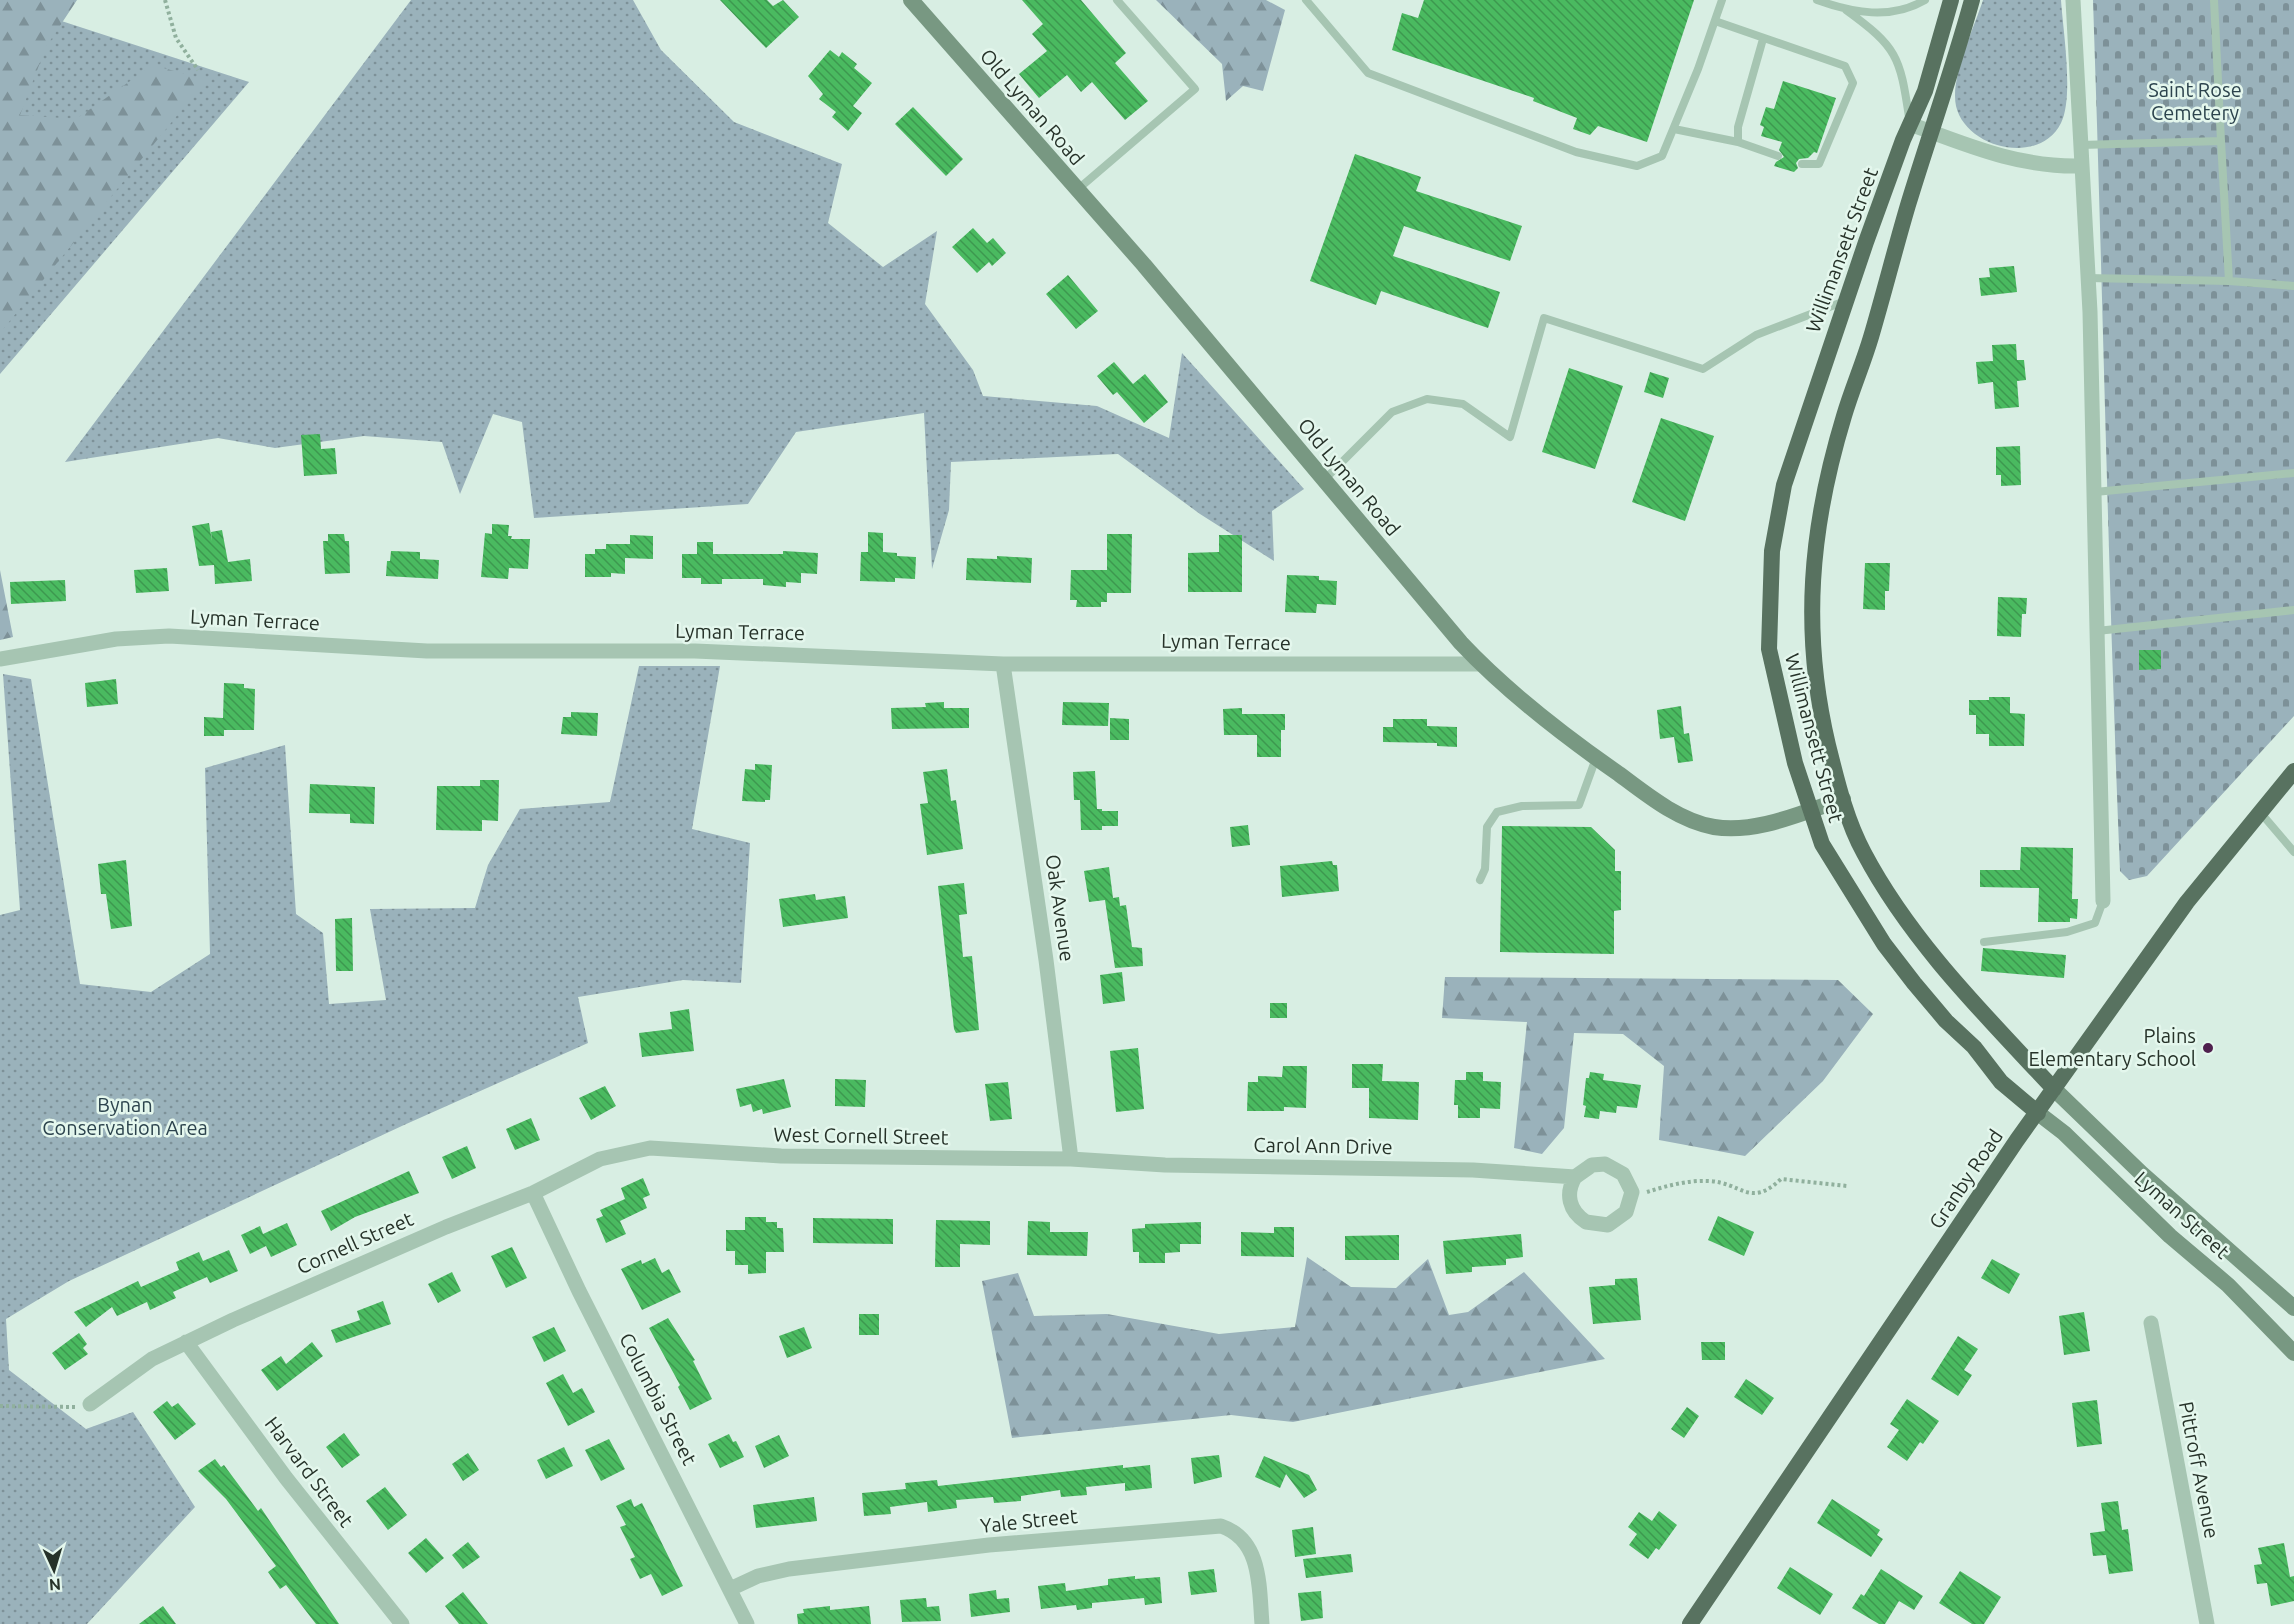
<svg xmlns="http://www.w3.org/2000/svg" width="2294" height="1624" font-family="Ubuntu,sans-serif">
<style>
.green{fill:url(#green-dots)}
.forest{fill:url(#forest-firs)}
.cemetery{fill:url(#cemetery-stones)}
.building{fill:url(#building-back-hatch)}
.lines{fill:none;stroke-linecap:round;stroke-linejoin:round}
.path{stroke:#90b09d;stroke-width:4;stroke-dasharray:3 3;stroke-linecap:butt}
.service{stroke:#a6c5b2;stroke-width:8}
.minor{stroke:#a6c5b2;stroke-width:15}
.secondary{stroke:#789882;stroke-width:16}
.primary{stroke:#587260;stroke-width:16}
.poi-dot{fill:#4f204e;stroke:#e4f7ed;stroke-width:2}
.labels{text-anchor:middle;stroke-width:5;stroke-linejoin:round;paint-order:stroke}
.park-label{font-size:20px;fill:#2c434d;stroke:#e4f7ed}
.street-label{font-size:20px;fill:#263229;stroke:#e4f7ed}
.poi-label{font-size:20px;fill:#263229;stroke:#e4f7ed;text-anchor:end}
</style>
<defs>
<pattern id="green-dots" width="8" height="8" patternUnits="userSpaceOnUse" patternTransform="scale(1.5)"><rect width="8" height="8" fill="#9ab2bb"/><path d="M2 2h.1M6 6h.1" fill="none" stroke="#7d9198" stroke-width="1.8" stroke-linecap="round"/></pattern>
<pattern id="forest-firs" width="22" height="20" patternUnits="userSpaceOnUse" patternTransform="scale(1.5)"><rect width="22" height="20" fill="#9ab2bb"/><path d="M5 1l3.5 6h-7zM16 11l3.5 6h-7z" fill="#7d9198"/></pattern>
<pattern id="cemetery-stones" width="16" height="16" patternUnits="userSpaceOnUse" patternTransform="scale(1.5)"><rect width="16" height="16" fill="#9ab2bb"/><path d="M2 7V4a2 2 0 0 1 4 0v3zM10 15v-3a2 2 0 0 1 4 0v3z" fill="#7d9198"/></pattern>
<pattern id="building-back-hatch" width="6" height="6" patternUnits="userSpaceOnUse" patternTransform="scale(1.5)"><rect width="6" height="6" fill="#4aba60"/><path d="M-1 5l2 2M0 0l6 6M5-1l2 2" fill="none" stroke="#3d984f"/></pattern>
</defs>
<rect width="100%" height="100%" fill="#d8eee3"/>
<path class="green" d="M411,0H633L661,50L734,122L842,164L828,223L883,267L937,231L925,304L973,370L983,396L1097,406L1169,438L1182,353L1304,489L1272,511L1274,561L1200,514L1118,454L951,462L949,510L932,569L924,413L796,432L748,504L534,518L522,422L493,414L460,494L442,442L364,436L275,448L218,438L65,462Z
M1983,0H2061C2063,30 2074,97 2061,123C2040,166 1966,149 1956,106C1950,78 1974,28 1983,0Z
M0,1L249,82L0,374Z
M639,666H720L692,829L750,843L741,983L683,980L578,997L588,1043L404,1125L69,1281L6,1319L9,1370L86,1429L133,1412L195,1507L87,1624H0V915L20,910L3,674L31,679L80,984L151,992L210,954L205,768L285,745L296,914L323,933L329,1004L386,1000L370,909L475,908L488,865L520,809L610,802Z"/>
<path class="forest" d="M0,0H77L46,47L20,115L76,119L153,65L206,80L0,333Z
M1156,0H1266L1285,10L1263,91L1243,86L1226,101L1222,64Z
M0,570L13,637L0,640Z
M1445,977L1838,980L1873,1014L1823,1081L1745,1156L1659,1140L1664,1066L1623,1034L1574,1033L1564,1128L1542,1154L1514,1148L1527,1022L1442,1018Z
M1307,1257L1351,1287L1396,1288L1428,1259L1449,1315L1468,1312L1524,1272L1605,1359L1293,1422L1231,1415L1012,1438L982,1281L1018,1273L1034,1316L1107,1314L1219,1334L1295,1327Z"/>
<path class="cemetery" d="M2093,0H2294V716L2147,876L2129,880L2120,871C2108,581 2103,290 2093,0Z"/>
<path class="building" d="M720,0H767L773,6L783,0L799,17L766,48Z
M1022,0H1081L1126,53L1115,63L1148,101L1125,120L1092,82L1081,92L1067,75L1039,98L1019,74L1047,51L1032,34L1043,24Z
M1424,0H1694L1647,142L1598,126L1590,135L1573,129L1577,118L1533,101L1534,98L1392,50L1402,13L1418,18Z
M830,50L839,57L842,52L857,64L854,68L872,83L853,106L862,113L848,131L832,117L836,112L819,99L823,94L808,76Z
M1783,81L1836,98L1817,153L1814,152L1808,158L1799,159L1796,163L1798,168L1794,172L1774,166L1776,162L1784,157L1779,150L1782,142L1761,136L1764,127L1760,125L1766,107L1774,109Z
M913,107L963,159L946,176L895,124Z
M1355,154L1421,177L1416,191L1522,226L1510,261L1404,226L1393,256L1500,292L1488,328L1381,291L1376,305L1310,281Z
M973,228L987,243L993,238L1006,253L992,266L989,262L977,273L952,247Z
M2014,266L2017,292L1981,296L1979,278L1990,277L1989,268Z
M1068,275L1098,311L1076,329L1046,294Z
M2016,344L2017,360H2024L2026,380L2017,381L2019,407L1995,409L1993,382L1978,384L1976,362L1993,361L1992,345Z
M1114,362L1133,384L1145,374L1168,402L1144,423L1117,392L1113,395L1097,376Z
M1569,368L1623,386L1595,469L1542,452Z
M1650,372L1669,378L1663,398L1644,392Z
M1661,418L1714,436L1685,521L1632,502Z
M320,434L321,449L335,448L337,474L304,476L301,435Z
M2020,446L2021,485L2001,486V475H1996V447Z
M209,523L212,541L211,532L222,530L228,562L250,559L252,581L215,584L214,565L199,566L192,526Z
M492,524L509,525L508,536H512L511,539H530L528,569L509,568L508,579L481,577L485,533L492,534Z
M868,532L883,533V552L897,553V556L916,557L915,579L895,578V582L860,581L861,552H868Z
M328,534H344L345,541H349L350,573L325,574L323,541H328Z
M1107,534H1132L1131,593H1107V602H1101V607H1076L1077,600H1070L1071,570H1107Z
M630,535L653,536V559L625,558V574L611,573V577H585V554H595V549H606V544H630Z
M1219,535H1242V592H1188V553L1219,552Z
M697,542H713V554H783V551L818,553L817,574L801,573V583L786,582V587L763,585V579H722V584H701V578H682V554H697Z
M391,551L420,552V559L439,560L438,579L386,576L387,561H390Z
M997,556L1032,558L1031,583L966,580L967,558L997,559Z
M1865,563H1890L1889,591H1885V610L1863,609Z
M167,568L169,591L136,593L134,570Z
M1287,575L1319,576V580L1337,581L1336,605L1317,604L1316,613L1285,612Z
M65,580L66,601L11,604L10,582Z
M1998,597L2027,598L2026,614H2022L2021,637L1997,636Z
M2139,650H2161V669L2139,670Z
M116,679L118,704L87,707L85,683Z
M224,683L244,684V688L255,689L254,730H224V736H204V717L223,718Z
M1989,697H2010V713L2025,714L2024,746H1989V734H1976V715H1969V700H1989Z
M944,702V708H969V728L892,729L891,708L926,707L925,703Z
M1063,702L1109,703L1108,726L1062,725Z
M1681,706L1684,734L1689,733L1693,761L1678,763L1674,737L1660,739L1657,710Z
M1242,708V714H1285V730H1281V757H1257V735H1224L1223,709Z
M571,712L598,713L597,736L561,734L563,717H571Z
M1110,718L1129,719V740H1110Z
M1393,719H1427V726L1457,727V747L1437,746V743L1383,742V727H1393Z
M755,764L772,765L770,800H765V802L742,801L745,769L755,770Z
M947,769L951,801L956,800L963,849L927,855L920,804L928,803L923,772Z
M1095,771L1097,809H1102V811H1118V826H1102V830H1081L1080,800H1074L1073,772Z
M480,780H499L498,821L482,820V831L436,830L437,786H480Z
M310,784L375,787L374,824L350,823V814L309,813Z
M1248,825L1250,845L1232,847L1230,827Z
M1502,826L1591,827L1615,850V871H1621V910L1614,911V954L1500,952Z
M2021,847L2073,848L2072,899H2078L2077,919L2070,918V922H2038L2039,888L1980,887V870H2020Z
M126,860L132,926L111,929L106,894H101L98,864Z
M1332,861L1333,865H1337L1339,891L1282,897L1280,866Z
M1109,867L1113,898L1119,897L1120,906L1126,905L1132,947L1142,948L1143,966L1115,968L1105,900L1089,902L1084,871Z
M964,883L967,914L959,915L963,957L972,956L979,1030L956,1033L954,1029L938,886Z
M815,894L816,900L845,896L848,918L783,927L779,899Z
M352,918L353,971H336L335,919Z
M1983,948L2066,955L2064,978L1981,971Z
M1122,972L1125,1001L1103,1004L1100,975Z
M1270,1003H1287V1018H1270Z
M689,1009L694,1051L642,1057L639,1033L672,1029L670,1012Z
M1138,1048L1144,1109L1116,1112L1110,1051Z
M1352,1064H1383L1382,1081L1419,1082L1418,1120L1369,1118V1088H1352Z
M1283,1066H1307L1306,1108L1284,1107V1111H1247L1248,1082H1258V1076L1282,1077Z
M1466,1072H1483V1081L1501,1082L1500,1109L1480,1108V1118H1458V1105H1454L1455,1080H1466Z
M1590,1072L1604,1074L1603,1080L1641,1085L1637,1108L1617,1106L1616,1113L1600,1111L1599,1119L1584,1117L1586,1106L1583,1105L1586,1078H1589Z
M784,1079L791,1107L763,1114L762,1109L753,1112L751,1104L740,1107L736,1089Z
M835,1079L866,1080L865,1107L835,1106Z
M1008,1082L1012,1119L990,1121L985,1084Z
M605,1086L616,1106L591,1120L579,1098Z
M531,1118L540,1140L515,1150L506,1129Z
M467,1146L476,1168L452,1179L442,1157Z
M409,1171L419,1193L355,1217L331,1231L321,1211Z
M643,1178L650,1195L643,1198L647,1208L620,1221L626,1234L606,1243L596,1219L603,1216L600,1210L625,1199L621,1188Z
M1718,1216L1754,1232L1744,1256L1708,1240Z
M745,1217H766V1222H777V1228H783L784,1252H766V1273L748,1274V1265H735V1251H726V1230H745Z
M813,1218L893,1219V1244L813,1243Z
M936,1220L990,1221V1245L960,1244V1267H935Z
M1028,1221L1050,1222V1232H1088L1087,1256L1027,1255Z
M1201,1222V1244H1180V1252L1165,1253V1263H1139V1252H1133L1132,1229L1145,1228V1224Z
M287,1223L297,1245L271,1257L266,1246L250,1254L241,1235L260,1226L263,1234Z
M1274,1227H1294V1257L1241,1256V1232L1274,1233Z
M1521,1234L1523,1257L1506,1259V1265L1472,1267V1272L1446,1274L1443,1241Z
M1399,1235V1260H1345V1236Z
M512,1247L527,1278L506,1288L491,1256Z
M229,1250L238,1271L210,1283L207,1277L173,1292L176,1298L150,1310L147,1302L117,1316L112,1307L86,1327L74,1312L138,1281L141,1287L179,1270L176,1262L199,1252L203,1261Z
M655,1258L662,1273L669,1269L681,1292L642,1310L621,1269L641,1260L642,1264Z
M1992,1259L2020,1274L2009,1294L1981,1278Z
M452,1272L461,1291L438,1303L428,1284Z
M1637,1278L1641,1320L1593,1324L1589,1287L1615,1285V1279Z
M383,1301L391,1324L336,1343L331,1330L360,1320L357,1311Z
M2084,1312L2090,1351L2064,1355L2059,1316Z
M859,1314H879V1335H859Z
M668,1318L695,1360L693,1361L712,1399L690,1410L678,1387L680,1385L649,1328Z
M554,1327L566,1351L544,1362L532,1337Z
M804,1327L812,1348L787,1358L779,1336Z
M79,1333L87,1344L83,1348L88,1354L65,1370L52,1353Z
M1958,1336L1978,1349L1964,1370L1972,1375L1958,1396L1931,1379Z
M312,1342L323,1356L277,1391L261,1370L281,1356L286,1364Z
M1701,1342H1725V1360H1702Z
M563,1374L573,1393L582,1388L595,1412L568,1426L546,1383Z
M1746,1379L1774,1398L1762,1415L1734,1397Z
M1907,1399L1939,1421L1923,1444L1920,1442L1907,1461L1887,1447L1899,1430L1890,1424Z
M2097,1400L2102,1444L2077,1447L2072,1403Z
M167,1401L172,1407L178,1403L196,1424L175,1440L153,1412Z
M1687,1407L1699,1416L1684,1438L1671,1429Z
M344,1433L360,1455L342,1468L326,1447Z
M729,1434L733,1442L736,1441L744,1457L720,1468L708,1444Z
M779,1435L789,1456L764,1468L755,1446Z
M609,1439L625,1469L601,1481L585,1450Z
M564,1447L573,1466L546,1479L537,1460Z
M468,1453L479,1470L463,1481L452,1464Z
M1219,1455L1222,1477L1194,1484L1191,1458Z
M1264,1456L1309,1475L1317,1490L1304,1498L1286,1474L1280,1488L1255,1477Z
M215,1459L221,1467L224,1465L258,1511L261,1508L339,1624H316L286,1585L280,1589L268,1572L276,1566L226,1499L198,1471Z
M1123,1465V1468L1150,1465L1152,1488L1125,1491V1483L1086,1487L1087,1495L1061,1497L1060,1490L1021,1496V1501L994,1503L993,1497L956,1500L957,1508L928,1512L927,1502L890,1507L891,1514L864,1516L862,1493L906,1489L905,1483L937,1480L938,1486Z
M385,1487L407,1515L388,1530L366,1501Z
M814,1497L817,1521L756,1528L753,1505Z
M631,1499L634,1507L642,1503L683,1586L662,1596L651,1574L640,1579L630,1559L635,1557L620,1527L626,1525L616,1506Z
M1832,1499L1880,1530L1877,1535L1883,1539L1871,1557L1817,1523Z
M2118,1501L2122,1530L2128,1529L2133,1571L2109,1574L2106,1555L2093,1556L2090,1533L2105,1531L2101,1503Z
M1659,1511L1677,1525L1659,1550L1656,1548L1648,1559L1629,1545L1637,1534L1628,1527L1639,1512L1652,1521Z
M1313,1527L1316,1554L1295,1557L1292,1530Z
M426,1538L444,1558L426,1573L408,1553Z
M468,1542L480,1557L463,1569L452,1555Z
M2284,1543L2290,1577L2294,1576V1601L2271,1606L2267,1583L2257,1584L2254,1565L2262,1564L2258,1548Z
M1351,1554L1353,1572L1306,1578L1303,1559Z
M1790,1567L1833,1594L1820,1615L1777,1588Z
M1214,1569L1217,1592L1191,1595L1188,1572Z
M1881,1569L1923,1596L1914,1610L1899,1601L1885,1624H1879L1852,1608L1861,1594L1864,1596Z
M1960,1571L2001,1597L1984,1624H1972L1939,1603Z
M1135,1576V1579L1160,1577L1162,1603L1145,1605L1144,1598L1092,1603V1608L1077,1610L1076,1605L1041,1609L1038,1586L1065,1583L1066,1591L1108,1585V1579Z
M996,1590L997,1599L1009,1598L1010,1612L971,1617L969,1594Z
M1321,1591L1323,1618L1301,1621L1298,1593Z
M463,1592L488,1624H459L445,1606Z
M926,1598L927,1607L939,1606L941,1621L902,1622L900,1600Z
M163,1606L176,1624H139Z
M830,1606V1610L869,1606L871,1624H798L797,1614L804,1613L803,1609Z"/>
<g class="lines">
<path class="path" d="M165,0L176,38L198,70
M1647,1192C1666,1186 1688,1180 1708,1181C1742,1182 1749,1209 1781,1179L1847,1186
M0,1406L75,1407"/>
<path class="service" d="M1306,0L1368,73L1576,152L1637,166L1662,156L1698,69L1722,0
M1817,0C1853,13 1891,20 1925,0
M1846,10C1897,47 1900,56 1909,117
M1715,21L1845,66L1853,83L1819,164H1802
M1674,129L1738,142L1778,156
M2221,141L2229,281
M1738,142V127L1763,39
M2081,145L2221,141L2214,0
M1077,190L1195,89L1117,0
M2088,278L2229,281L2294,286
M1324,480L1392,412L1427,399L1463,404L1510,437L1544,318L1703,369L1756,335L1845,301
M2095,492L2294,473
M2097,631L2294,610
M2260,812L2294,852
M1480,880L1485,869L1487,827L1497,812L1522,806L1579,805L1596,758
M1984,942L2067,932L2095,923L2103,901"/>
<path class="minor" d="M2073,0L2090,312L2103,901
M1910,124C1967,145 2020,168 2082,166
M0,659L116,639L169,636L427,651H695L1003,664H1482
M1003,664L1046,960L1071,1159
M533,1193L579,1291L747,1624
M2151,1323L2207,1624
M186,1342L286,1478L402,1624
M90,1404L152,1359L233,1320L446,1227L533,1193L600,1159L650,1148L781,1156L1071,1159L1165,1165L1473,1170L1575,1177L1592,1165L1605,1164L1623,1174L1632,1192L1626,1212L1608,1225L1586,1222C1569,1211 1565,1194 1575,1177
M730,1589L758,1576L789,1569L989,1545L1221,1526C1262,1540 1259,1587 1262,1624"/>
<path class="secondary" d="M911,0L1144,265L1461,643C1508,693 1563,735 1619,774C1647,795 1679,821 1714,827C1757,834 1803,812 1843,799
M2054,1089L2141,1173L2294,1308
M2038,1113L2064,1133L2170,1236L2228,1285L2294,1353"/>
<path class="primary" d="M1951,0L1925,91L1903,140L1866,242L1784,485L1772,551L1769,649L1795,763L1822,844L1884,944L1914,983L1946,1021L1974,1047L2001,1082L2038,1113
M1972,0C1953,69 1929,136 1908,205C1895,249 1884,293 1871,337C1863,364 1852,389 1844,416C1810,528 1801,631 1828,745C1837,781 1846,820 1864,853C1911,942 1986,1016 2054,1089
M1690,1624L2017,1140L2187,902L2294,771"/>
</g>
<circle class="poi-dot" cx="2208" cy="1048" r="6"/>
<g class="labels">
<g class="park-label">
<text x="2195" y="97">Saint Rose<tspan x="2195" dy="23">Cemetery</tspan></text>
<text x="125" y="1112">Bynan<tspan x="125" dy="23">Conservation Area</tspan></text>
</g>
<g class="street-label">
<text transform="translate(1032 107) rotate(49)" y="7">Old Lyman Road</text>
<text transform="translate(1842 250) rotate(-70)" y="7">Willimansett Street</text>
<text transform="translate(1349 477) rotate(50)" y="7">Old Lyman Road</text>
<text transform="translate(255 620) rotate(3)" y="7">Lyman Terrace</text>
<text transform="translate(740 632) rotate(1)" y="7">Lyman Terrace</text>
<text transform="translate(1226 642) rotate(1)" y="7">Lyman Terrace</text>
<text transform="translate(1814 738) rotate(75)" y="7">Willimansett Street</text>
<text transform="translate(1060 908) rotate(82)" y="7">Oak Avenue</text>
<text transform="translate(861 1136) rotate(1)" y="7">West Cornell Street</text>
<text transform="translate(1323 1146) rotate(1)" y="7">Carol Ann Drive</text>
<text transform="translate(1966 1179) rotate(-56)" y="7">Granby Road</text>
<text transform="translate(2182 1215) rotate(42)" y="7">Lyman Street</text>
<text transform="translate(355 1243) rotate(-24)" y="7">Cornell Street</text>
<text transform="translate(658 1399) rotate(63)" y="7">Columbia Street</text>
<text transform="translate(2199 1470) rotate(79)" y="7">Pittroff Avenue</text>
<text transform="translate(309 1472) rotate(53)" y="7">Harvard Street</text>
<text transform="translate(1029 1521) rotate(-6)" y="7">Yale Street</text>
</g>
<g class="poi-label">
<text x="2196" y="1043">Plains<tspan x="2196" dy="23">Elementary School</tspan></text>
</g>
</g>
<g transform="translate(54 1570) rotate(176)" stroke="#e4f7ed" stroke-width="4.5" paint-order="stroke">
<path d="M0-4.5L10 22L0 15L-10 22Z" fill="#263229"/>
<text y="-9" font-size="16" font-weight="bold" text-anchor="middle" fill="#263229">N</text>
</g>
</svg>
